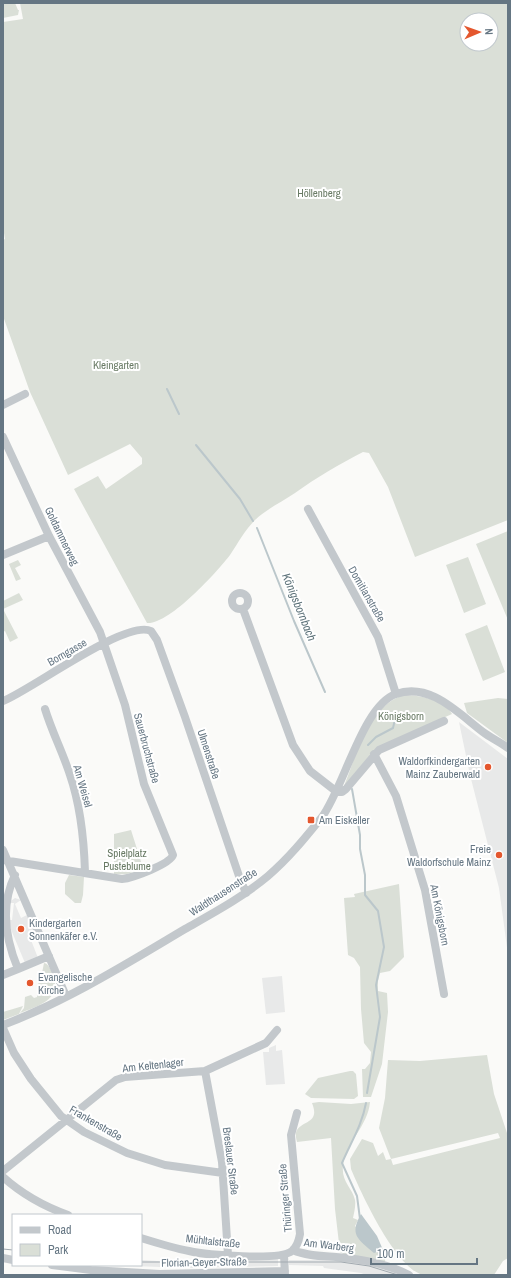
<svg xmlns="http://www.w3.org/2000/svg" width="511" height="1278" font-family="'Archivo Narrow',sans-serif">
<style>
.built{fill:#e8e9e9}
.green{fill:#dadfd7;fill-rule:evenodd}
.water{fill:#bbc7cb}
.lines{fill:none;stroke-linecap:round;stroke-linejoin:round}
.stream{stroke:#bbc7cb;stroke-width:2}
.minor{stroke:#c3c8cc;stroke-width:8}
.tram{stroke:#a2aab0;stroke-width:1}
.poi-dot{fill:#e4572e;stroke:#fff;stroke-width:1.5}
.labels{text-anchor:middle;stroke-width:4;stroke-linejoin:round;paint-order:stroke}
.park-label{font-size:11px;fill:#687a64;stroke:#fff}
.street-label{font-size:11px;fill:#657683;stroke:#fff}
.poi-label{font-size:11px;fill:#657683;stroke:#fff;text-anchor:start}
.water-label{font-size:12px;font-style:italic;fill:#60757c;stroke:#fff}
</style>
<rect width="100%" height="100%" fill="#fafaf8"/>
<path class="built" d="M459,722L508,759V955L499,888L470,775Z
M15,898L21,900L15,904L21,918L27,915L36,937L31,940L38,958L25,963L7,920H12L14,903H8Z
M282,976L285,1012L266,1014L262,978Z
M276,1045V1051L282,1050L285,1084L266,1085L263,1052H269V1048Z
M278,1259V1266L189,1268L104,1265H141V1260L173,1262Z
M289,1260H340L376,1265L404,1275H366L361,1273L324,1268L323,1266L289,1265Z"/>
<path class="green" d="M3,3H15L18,10H19L18,15L3,18Z
M20,3H508V520L415,557L388,487L369,453L363,452C340,464 317,477 295,493C282,502 268,508 255,520C245,530 238,543 230,555C217,572 169,625 147,623L74,489L98,476L106,489L142,464V458L130,444L68,475L30,392L3,316V240L5,239L3,227V22L23,19ZM467,20H491V44H467Z
M508,531V620L476,544Z
M468,557L486,604L464,613L446,565Z
M18,560L21,565L15,568L21,579L16,581L9,564Z
M19,593L23,600L3,609L18,638L10,642L5,631L3,632V601Z
M487,625L505,672L483,681L465,634Z
M403,695C418,695 444,699 452,714L378,747L344,786C357,754 367,708 403,695Z
M498,698L508,699V743L467,713L464,703Z
M131,830L143,868L127,874H114V834Z
M69,875L84,877L83,895L81,903H75L65,894V883Z
M399,884L404,957L390,971L380,973L378,981V991L387,993L388,1012L382,1064L371,1097H363L362,1069H365L370,1063L371,1052L364,1043L361,1009L360,967L354,958L348,955L344,898L355,897L354,894Z
M44,963C49,964 51,970 53,975C62,1000 38,1006 20,1013L24,1008L25,997L31,995L34,998L37,997V992L40,989L37,979L42,973Z
M23,1006L19,1014L3,1020V1012Z
M487,1055L494,1094L508,1136V1258L503,1261L494,1275C472,1275 445,1278 424,1275C397,1271 361,1193 351,1169L350,1159L362,1139L373,1143L378,1156L383,1152L386,1160L391,1159L379,1128L385,1098L388,1060L420,1061ZM498,1133L500,1138L393,1165L391,1159Z
M350,1071H353L356,1074L358,1096L354,1099L311,1098L305,1094L318,1078Z
M319,1102L351,1104L370,1102C368,1126 346,1142 343,1165C341,1182 352,1187 355,1200C356,1205 354,1213 353,1218L358,1220L355,1226L378,1252L386,1249L385,1262L345,1255L340,1252L335,1209L331,1138L297,1142C296,1138 295,1133 297,1130C304,1120 320,1123 312,1103Z"/>
<path class="water" d="M361,1214L377,1236L383,1250L374,1253C358,1239 349,1235 361,1214Z"/>
<g class="lines">
<path class="stream" d="M167,389L179,414
M196,445L240,499L253,521
M257,528L294,621L325,692
M368,745L376,737L393,728L396,715L408,714
M352,789L360,835V849L365,875V895L378,911L384,947L376,985L380,1017L367,1093
M360,1219L357,1196L342,1163C351,1142 362,1125 366,1103
M378,1251L380,1256"/>
<path class="minor" d="M3,405L25,394
M3,437L49,536L100,632L125,705L144,784L173,855C170,864 133,878 122,879L3,860
M308,509L378,637L396,694
M3,555L49,536
M232 601a8 8 0 1 1 16 0a8 8 0 1 1-16 0Z
M243,609L293,745L310,771L337,792
M3,701C31,690 126,619 151,631L157,640L185,717L239,876L246,893
M45,709C52,732 63,753 70,775C81,807 84,839 85,872
M374,754L396,796L425,890L444,994
M337,792H342L346,789L379,750L444,721
M3,850L66,996
M15,875C0,906 5,938 18,969L49,956
M3,975L18,969
M3,1025C67,1001 126,964 185,929C213,913 243,897 268,876C289,858 305,838 322,817C344,787 363,705 396,694C430,682 458,713 483,732C491,738 500,742 508,748
M3,1028L14,1053L31,1079L61,1116L84,1132L127,1153L165,1165L223,1173
M205,1071L222,1162L228,1255
M3,1171L116,1080L125,1077L205,1071L266,1043L277,1030
M3,1177C23,1195 43,1206 68,1215
M141,1238C157,1243 173,1248 189,1251C206,1255 280,1261 292,1251C297,1247 299,1240 300,1234L291,1135L297,1113
M293,1250C306,1256 322,1256 336,1257C362,1259 386,1263 409,1275
M284,1255L285,1275
M3,1258L13,1260
M52,1265L91,1270L160,1274L285,1271"/>
<path class="tram" d="M3,1249L13,1250
M141,1262H341L369,1266L398,1275"/>
</g>
<g class="poi-dot">
<circle cx="488" cy="767" r="4"/>
<rect x="307" y="816" width="8" height="8" rx="2"/>
<circle cx="499" cy="855" r="4"/>
<circle cx="21" cy="929" r="4"/>
<circle cx="30" cy="983" r="4"/>
</g>
<g class="labels">
<g class="park-label">
<text x="319" y="197">Höllenberg</text>
<text x="116" y="369">Kleingarten</text>
<text x="401" y="720">Königsborn</text>
<text x="127" y="857">Spielplatz<tspan x="127" dy="13">Pusteblume</tspan></text>
</g>
<g class="street-label">
<text transform="translate(62 536) rotate(64)" y="4">Goldammerweg</text>
<text transform="translate(367 594) rotate(60)" y="4">Domitianstraße</text>
<text transform="translate(67 652) rotate(-30)" y="4">Borngasse</text>
<text transform="translate(147 748) rotate(75)" y="4">Sauerbruchstraße</text>
<text transform="translate(209 754) rotate(72)" y="4">Ulmenstraße</text>
<text transform="translate(83 786) rotate(74)" y="4">Am Weisel</text>
<text transform="translate(223 892) rotate(-33)" y="4">Waldthausenstraße</text>
<text transform="translate(440 915) rotate(79)" y="4">Am Königsborn</text>
<text transform="translate(153 1065) rotate(-6)" y="4">Am Keltenlager</text>
<text transform="translate(96 1123) rotate(30)" y="4">Frankenstraße</text>
<text transform="translate(231 1161) rotate(83)" y="4">Breslauer Straße</text>
<text transform="translate(285 1198) rotate(-95)" y="4">Thüringer Straße</text>
<text transform="translate(213 1241) rotate(6)" y="4">Mühltalstraße</text>
<text transform="translate(329 1245) rotate(7)" y="4">Am Warberg</text>
<text transform="translate(204 1262) rotate(-1)" y="4">Florian-Geyer-Straße</text>
</g>
<g class="poi-label">
<text x="480" y="765" text-anchor="end">Waldorfkindergarten<tspan x="480" dy="13">Mainz Zauberwald</tspan></text>
<text x="319" y="824">Am Eiskeller</text>
<text x="491" y="853" text-anchor="end">Freie<tspan x="491" dy="13">Waldorfschule Mainz</tspan></text>
<text x="29" y="927">Kindergarten<tspan x="29" dy="13">Sonnenkäfer e.V.</tspan></text>
<text x="38" y="981">Evangelische<tspan x="38" dy="13">Kirche</tspan></text>
</g>
<g class="water-label">
<text transform="translate(299 607) rotate(68)" y="4">Königsbornbach</text>
</g>
</g>
<rect width="511" height="1278" fill="none" stroke="#657683" stroke-width="8"/>
<rect x="12" y="1214" width="130" height="52" fill="#ffffff" stroke="#c1c8cd"/>
<rect x="20" y="1227" width="20" height="6" fill="#c3c8cc" stroke="#c1c8cd"/>
<text x="48" y="1234" font-size="12" fill="#657683">Road</text>
<rect x="20" y="1244" width="20" height="12" fill="#dadfd7" stroke="#c1c8cd"/>
<text x="48" y="1254" font-size="12" fill="#657683">Park</text>
<g transform="translate(479 32) rotate(88)"><circle r="19" fill="#ffffff" stroke="#c1c8cd"/>
<path d="M0-3L7 15L0 10L-7 15Z" fill="#e4572e"/>
<text y="-6" font-size="11" font-weight="bold" text-anchor="middle" fill="#657683">N</text>
</g>
<path d="M371 1258v6h106v-6" fill="none" stroke="#657683" stroke-width="2"/>
<text x="377" y="1258" font-size="12" fill="#657683" stroke="#ffffff" stroke-width="3" paint-order="stroke">100 m</text>
</svg>
